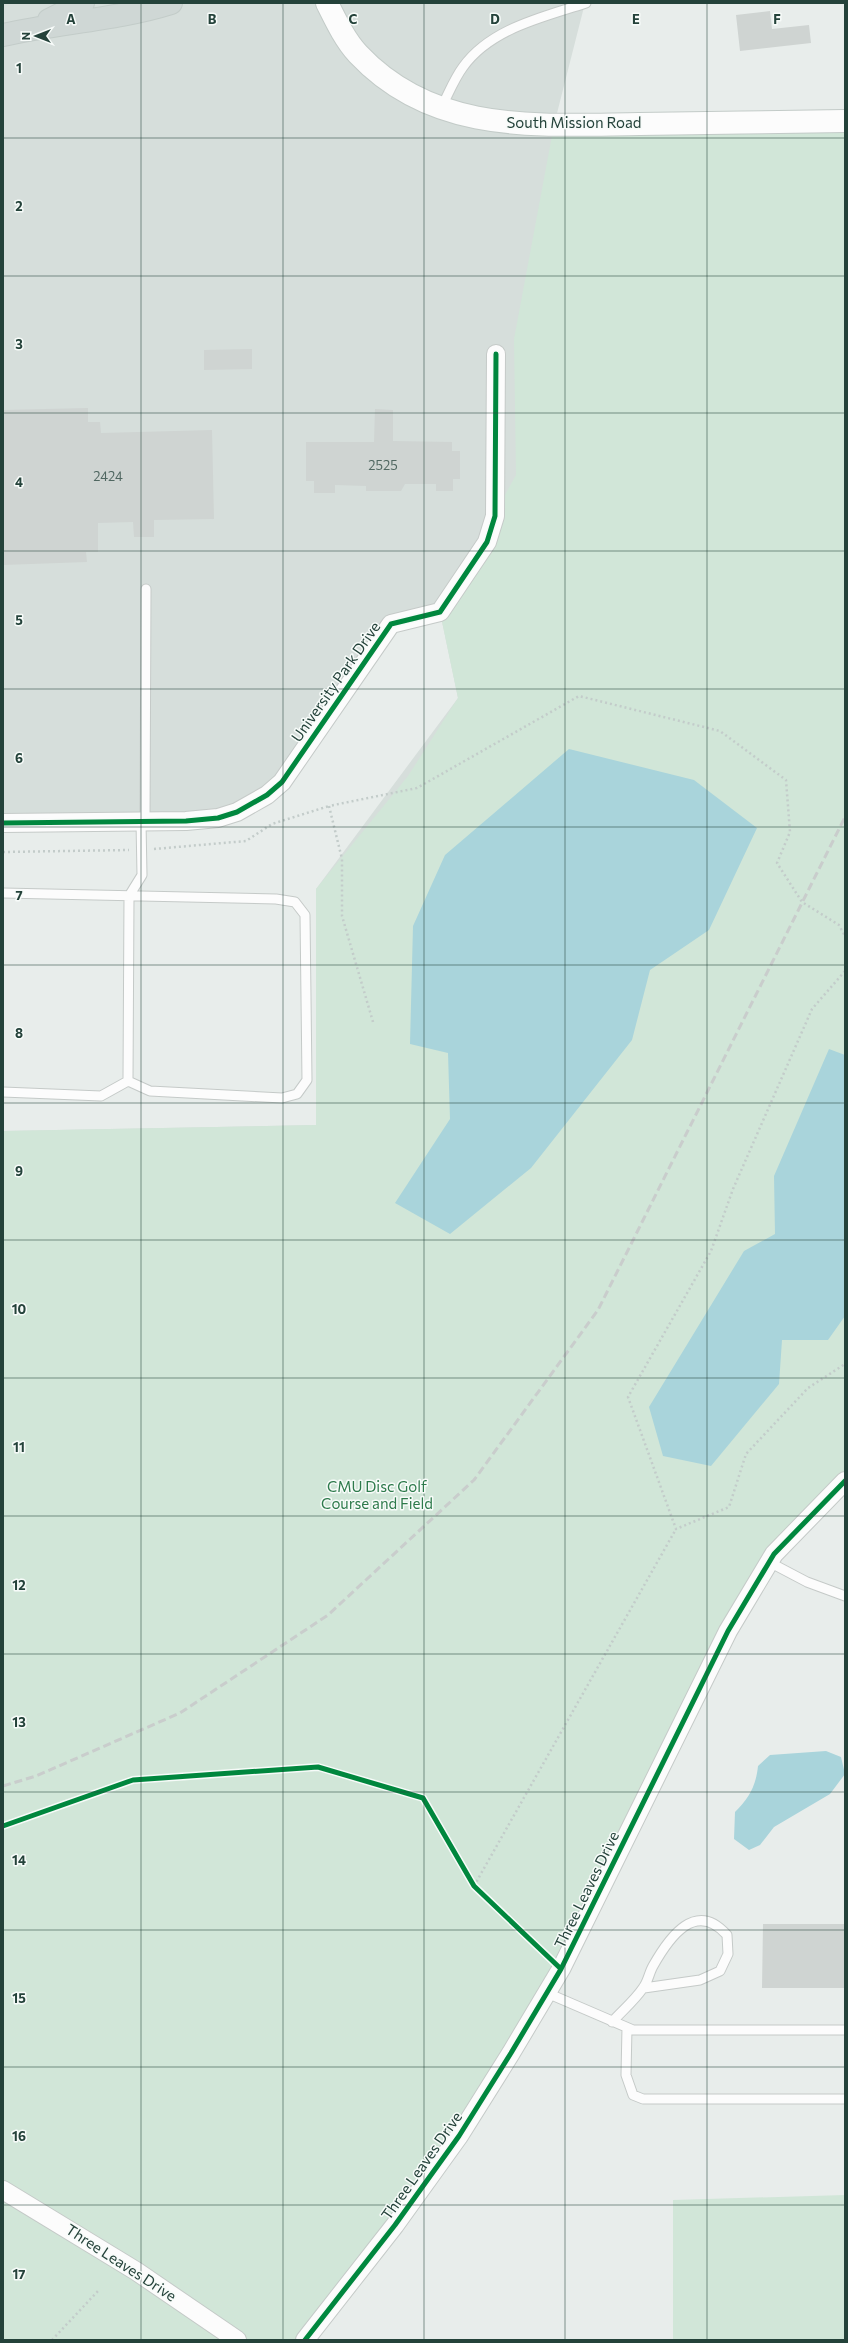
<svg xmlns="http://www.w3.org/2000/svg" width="848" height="2343" font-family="Commissioner,sans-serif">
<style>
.built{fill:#d6dedb}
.green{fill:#d1e6d8}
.water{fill:#a9d4db}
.building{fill:#cfd4d2}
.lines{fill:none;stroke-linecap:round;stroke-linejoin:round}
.lane-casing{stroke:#c5cac8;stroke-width:11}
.street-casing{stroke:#c5cac8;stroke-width:20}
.secondary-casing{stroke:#c3cbc8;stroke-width:24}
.primary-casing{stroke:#c3ccc9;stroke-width:24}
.path{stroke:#c3ccca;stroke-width:2.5;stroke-dasharray:2 3;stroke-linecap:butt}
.lane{stroke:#fcfcfc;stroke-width:9}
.street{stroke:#fcfcfc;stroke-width:18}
.secondary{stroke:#fcfcfc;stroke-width:22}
.primary{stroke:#cfd7d5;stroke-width:22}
.rail{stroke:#c9cdcc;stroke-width:3;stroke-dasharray:8 4;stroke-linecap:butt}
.cycleway-casing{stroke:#f7fbf9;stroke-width:8}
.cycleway{stroke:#00873e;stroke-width:5}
.grid{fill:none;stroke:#24423a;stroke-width:1;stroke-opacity:0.55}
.labels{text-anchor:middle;stroke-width:3;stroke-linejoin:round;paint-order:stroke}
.number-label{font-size:13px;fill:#506761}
.street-label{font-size:15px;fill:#24423a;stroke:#f7fbf9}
.park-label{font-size:15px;fill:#2d7a4b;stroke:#f7fbf9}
.grid-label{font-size:13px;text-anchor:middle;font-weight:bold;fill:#24423a;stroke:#f7fbf9;stroke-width:3;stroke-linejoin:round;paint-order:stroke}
</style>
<rect width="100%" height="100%" fill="#e8edeb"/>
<path class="built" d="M3,3H585L554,125L845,121V1481L3,2340V1131L316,1125V889L458,698L440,612L391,624L282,782L237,812L3,823Z"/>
<path class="green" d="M554,125L845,133V1481L774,1554L511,2053L303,2340H3V1131L316,1125V889L408,776L458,698L440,612L516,475L514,339Z
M845,2195V2340H673V2200Z"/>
<path class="water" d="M569,749L694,780L757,828L709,930L650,970L632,1040L531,1168L450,1234L395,1203L450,1119L448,1053L410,1044L413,926L445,855Z
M829,1049L845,1055V1316L828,1340H782L779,1384L711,1466L663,1456L649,1407L744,1251L775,1234L774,1176Z
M826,1751L841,1757L845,1774L830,1794L774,1827L760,1845L749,1850L734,1839L735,1812C749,1798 756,1786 758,1766L770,1755Z"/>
<path class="building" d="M770,11L772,29L809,25L811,43L740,51L736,15Z
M252,349V369L204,370V350Z
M88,408V422H100L101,433L212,430L214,519L154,520V537H134L133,522L98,523V552H86L87,562L3,565V410Z
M375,409L393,410V441L452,442V451H460V479H453V491H436V484H405L401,491H366V486L335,485V493H314V481H306V442H374Z
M763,1924H845V1988H762Z"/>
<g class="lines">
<defs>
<path id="lane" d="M441,108C448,95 454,79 463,67C491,28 544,17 586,3
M145,822L146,589
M3,893L276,899L295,902L305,915L307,1080L297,1094L282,1098L150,1091L128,1081
M3,1092L101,1096L128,1081L129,896L142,875L141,822
M769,1562L807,1582L845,1596
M547,1993L633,2030H845
M612,2022C622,2011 635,2000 643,1988C648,1982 649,1973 653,1966C670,1936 696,1900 727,1935L728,1954L720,1971L700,1980L644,1988
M627,2028L626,2075L633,2095L643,2099H845"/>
<path id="street" d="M3,823L186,821L218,818L237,812L267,795L282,782L391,624L440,612L487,542L495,516L496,354
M3,2190L136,2271L237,2340
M305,2340L395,2225L459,2136L511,2053L561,1969L728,1631L774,1554L845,1481"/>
<path id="secondary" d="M327,3C336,21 345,40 358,54C434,135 539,125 639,124C708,123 776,122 845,121"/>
<path id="primary" d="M49,20L83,3
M3,35C59,22 117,20 171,3"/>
</defs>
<use href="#lane" class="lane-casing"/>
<use href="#street" class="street-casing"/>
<use href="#secondary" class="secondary-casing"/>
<use href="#primary" class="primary-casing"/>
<path class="path" d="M154,849L246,841L272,824L329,806
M3,852L129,850
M845,971L812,1009L733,1189L711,1251L628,1397L676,1529L729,1507L746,1454L808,1388L845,1364
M373,1022L342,916V859L329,806L417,788L579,696L720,731L786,780L790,832L777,863L802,902L839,925L845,936
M3,1826L133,1780L318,1767L423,1798L474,1886L549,1957
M474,1886L676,1529
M52,2340L98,2291"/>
<use href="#lane" class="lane"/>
<use href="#street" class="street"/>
<use href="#secondary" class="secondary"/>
<use href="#primary" class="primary"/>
<path class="rail" d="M3,1786L36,1776L180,1713L328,1615L474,1480L598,1310L845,817"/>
<defs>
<path id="cycleway" d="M3,823L186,821L218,818L237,812L267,795L282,782L391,624L440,612L487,542L495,516L496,354
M3,1826L133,1780L318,1767L423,1798L474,1886L561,1969
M305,2340L395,2225L459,2136L511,2053L561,1969L728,1631L774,1554L845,1481"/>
</defs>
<use href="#cycleway" class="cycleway-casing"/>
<use href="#cycleway" class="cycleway"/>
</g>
<path class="grid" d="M141,3V2340M283,3V2340M424,3V2340M565,3V2340M707,3V2340M3,138H845M3,276H845M3,413H845M3,551H845M3,689H845M3,827H845M3,965H845M3,1103H845M3,1240H845M3,1378H845M3,1516H845M3,1654H845M3,1792H845M3,1930H845M3,2067H845M3,2205H845"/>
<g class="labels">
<g class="number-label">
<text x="383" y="470">2525</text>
<text x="108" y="481">2424</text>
</g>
<g class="street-label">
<text x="574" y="128">South Mission Road</text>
<text transform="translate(336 682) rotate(-55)" y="5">University Park Drive</text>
<text transform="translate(587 1890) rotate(-64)" y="5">Three Leaves Drive</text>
<text transform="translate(422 2166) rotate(-55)" y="5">Three Leaves Drive</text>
<text transform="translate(121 2263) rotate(33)" y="5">Three Leaves Drive</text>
</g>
<g class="park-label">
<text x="377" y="1492">CMU Disc Golf<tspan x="377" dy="17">Course and Field</tspan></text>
</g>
</g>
<g class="grid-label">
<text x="71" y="24">A</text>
<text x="212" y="24">B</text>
<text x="353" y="24">C</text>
<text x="495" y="24">D</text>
<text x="636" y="24">E</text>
<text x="777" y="24">F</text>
<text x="19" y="73">1</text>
<text x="19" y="211">2</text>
<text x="19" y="349">3</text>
<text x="19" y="487">4</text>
<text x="19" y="625">5</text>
<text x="19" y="763">6</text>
<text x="19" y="900">7</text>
<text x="19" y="1038">8</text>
<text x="19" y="1176">9</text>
<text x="19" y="1314">10</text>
<text x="19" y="1452">11</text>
<text x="19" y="1590">12</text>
<text x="19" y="1727">13</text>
<text x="19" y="1865">14</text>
<text x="19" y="2003">15</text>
<text x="19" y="2141">16</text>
<text x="19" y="2279">17</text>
</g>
<rect width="848" height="2343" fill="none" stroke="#24423a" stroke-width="8"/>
<g transform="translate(36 36) rotate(270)" stroke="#f7fbf9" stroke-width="3" paint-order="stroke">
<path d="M0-3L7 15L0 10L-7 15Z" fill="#24423a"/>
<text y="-6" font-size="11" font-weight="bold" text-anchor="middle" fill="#24423a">N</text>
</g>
</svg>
